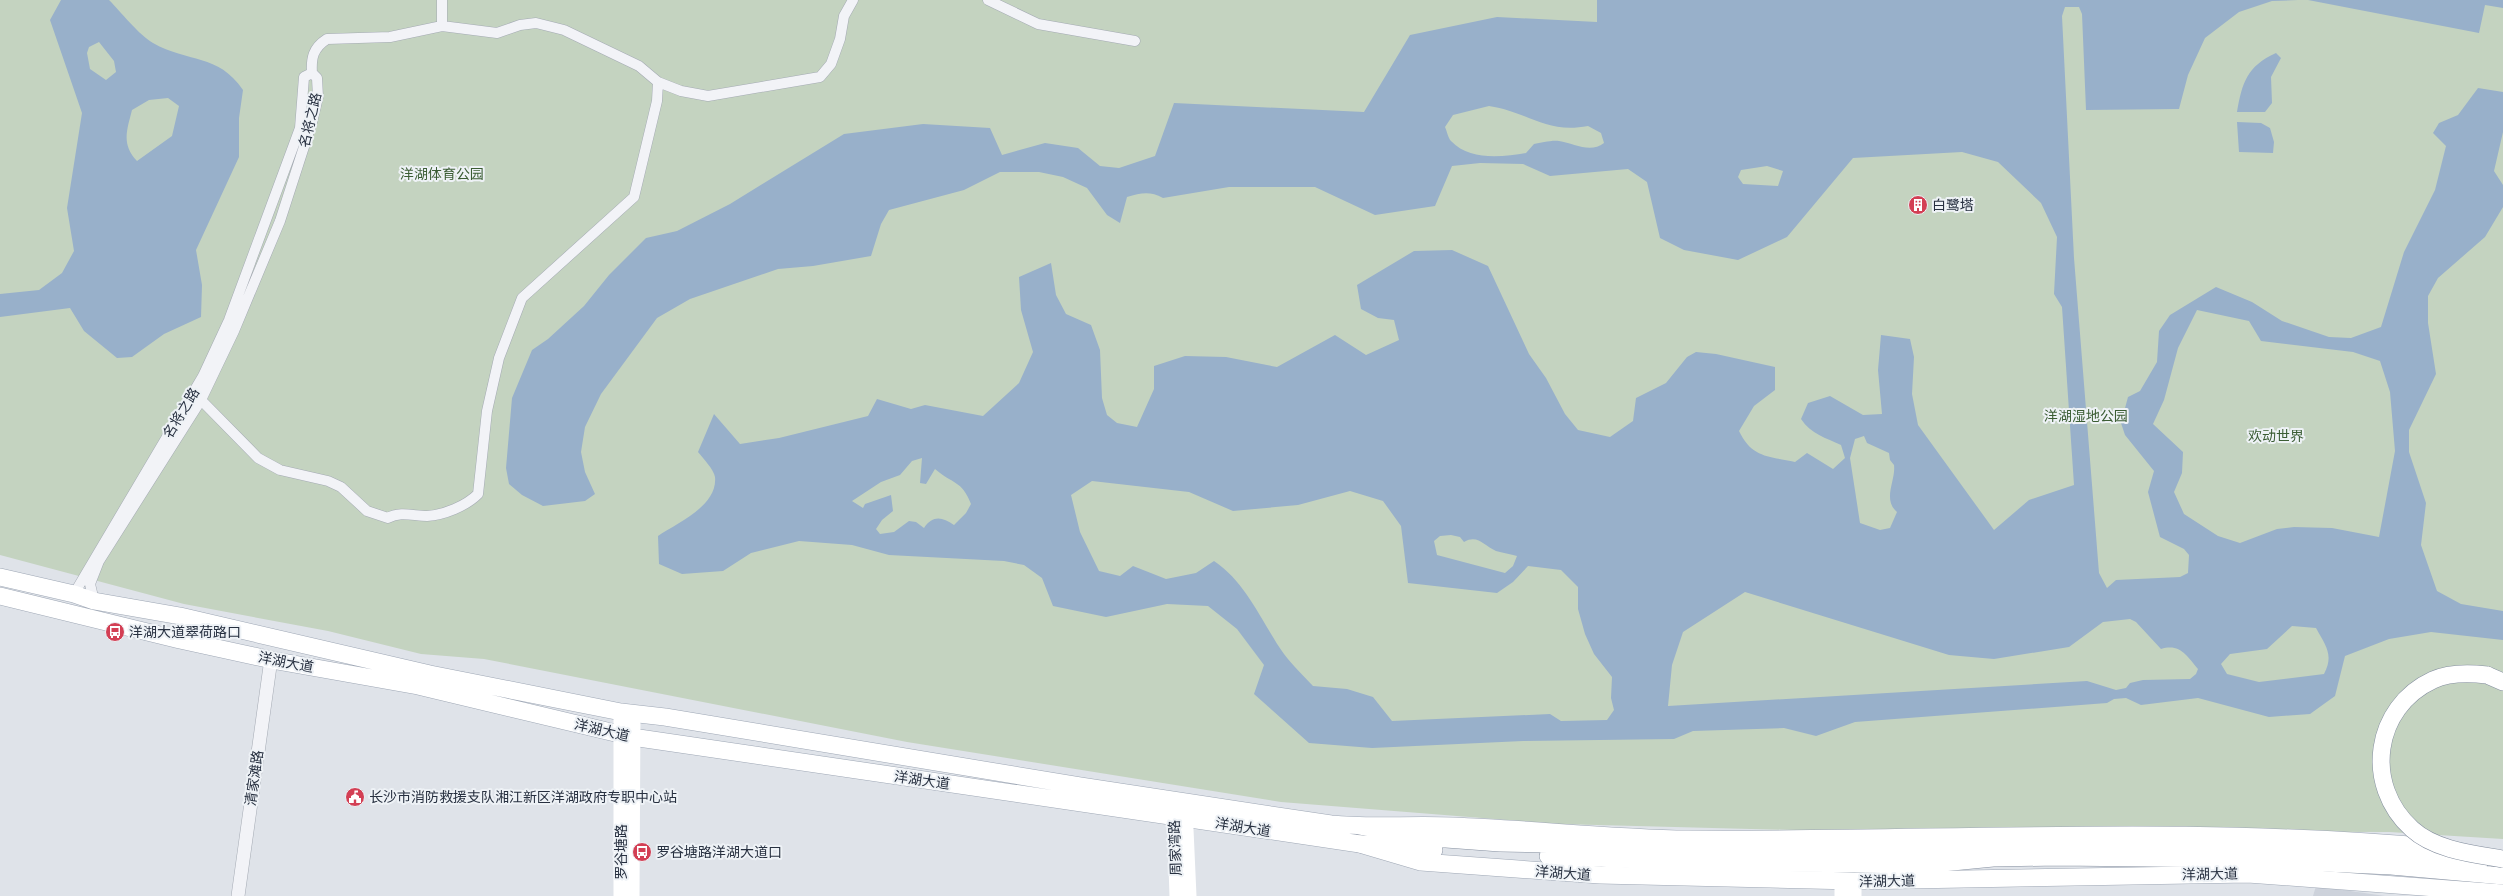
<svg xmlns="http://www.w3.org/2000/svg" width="2503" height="896" font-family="Quicksand,'Noto Sans SC',sans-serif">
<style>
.built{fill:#cdd2db}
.green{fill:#c4d3c0}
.water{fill:#98b0ca;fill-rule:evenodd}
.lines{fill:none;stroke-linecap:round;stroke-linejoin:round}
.minor-casing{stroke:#a4aab3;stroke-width:11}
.tertiary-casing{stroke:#a4aab3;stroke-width:14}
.primary-casing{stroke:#9ea7b5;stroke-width:18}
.trunk-casing{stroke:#8690a0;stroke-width:18}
.minor{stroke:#f2f3f7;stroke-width:10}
.tertiary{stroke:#f2f3f7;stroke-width:13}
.secondary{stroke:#fff;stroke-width:15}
.primary{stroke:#fff;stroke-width:17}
.trunk{stroke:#fff;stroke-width:17}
.trunk-bridge-casing{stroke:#8690a0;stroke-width:18;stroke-linecap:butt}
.trunk-bridge{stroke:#fff;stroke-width:17}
.labels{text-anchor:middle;stroke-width:4;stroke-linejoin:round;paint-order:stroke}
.street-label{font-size:14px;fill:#273040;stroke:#eef2f6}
.park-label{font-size:14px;fill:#3b5d34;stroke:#eef2f6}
.poi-label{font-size:14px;fill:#273040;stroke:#eef2f6;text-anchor:start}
</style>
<rect width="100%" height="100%" fill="#dfe3e9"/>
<path class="built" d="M2316,886L2385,896H2313Z"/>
<path class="green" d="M0,0H2503V839L2389,832L1833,831L1559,824L1281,802L907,742L484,659L421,654L328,631L184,604L0,555Z"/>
<path class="water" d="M61,0H109C121,12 139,35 153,43C188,63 218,53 243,90L239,118V157L196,250L202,285L201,317L164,334L132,357L117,358L84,331L70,308L0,317V294L39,290L62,273L74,251L67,208L82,113L50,20ZM99,42L114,61L116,72L106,80L90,69L87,53L89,47ZM168,98L179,106L172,136L137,161C121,144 127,130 132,110L149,100Z
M1597,0H2298L2272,1L2239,12L2205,38L2188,75L2179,109L2086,110L2082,14L2079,7H2065L2062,16L2074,258L2099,573L2107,588L2116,580L2180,577L2188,573L2189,555L2184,549L2160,537L2148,492L2154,471L2125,435L2121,423L2128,397L2140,391L2157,362L2159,331L2170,315L2216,287L2252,302L2282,321L2329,337L2351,338L2381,327L2404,252L2435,190L2446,146L2433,133L2439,123L2458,115L2478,88L2503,92V132L2494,171L2503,185V207L2485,237L2438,278L2428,296V323L2436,374L2409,430V452L2426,503L2421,545L2437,591L2461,604L2503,611V640L2431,632L2389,639L2345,656L2335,696L2310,714L2269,717L2198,698L2141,705L2126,698L2114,699L2107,703L1855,722L1816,736L1784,728L1693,731L1674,739L1523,741L1372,748L1309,743L1254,694L1264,665L1237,629L1208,606L1167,604L1106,617L1053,606L1042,578L1024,565L1004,561L889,555L852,545L799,541L751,553L723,571L682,574L659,564L658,536C677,523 718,506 715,477C714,470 703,458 698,452L714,414L740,444L779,438L868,416L877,399L911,409L925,405L983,416L1019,383L1033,352L1021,310L1019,277L1051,263L1056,295L1066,314L1091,325L1100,350L1102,398L1107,415L1117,423L1137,427L1154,389V366L1185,356L1226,357L1277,367L1335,335L1366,355L1399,340L1394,320L1378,318L1361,309L1357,285L1414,251L1452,250L1488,266L1529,354L1546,378L1565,414L1578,430L1610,437L1633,421L1636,398L1666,383L1687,357L1696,352L1716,354L1775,367V390L1754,406L1739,431C1752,458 1768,456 1795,462L1807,453L1833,469L1845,458L1841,445C1826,438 1811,434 1801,419L1808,403L1830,396L1863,415L1882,414L1878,370L1881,335L1910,339L1914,357L1912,394L1918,425L1994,530L2029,500L2074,485L2062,307L2054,294L2057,237L2041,203L1998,162L1962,152L1853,158L1787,237L1738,260L1684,250L1660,238L1647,182L1628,169L1550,176L1523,164L1480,163L1452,166L1435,206L1375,215L1315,187H1229L1163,198C1150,191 1141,193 1127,197L1120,223L1107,215L1087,188L1063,177L1039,172H1000L964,190L889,210L881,224L871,256L813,266L778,269L690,299L657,318L601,394L585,427L581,452L585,472L595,494L585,501L543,506L522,495L509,484L506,468L512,398L532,350L548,339L584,306L609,275L646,238L677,231L730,204L844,134L923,124L990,128L1002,155L1045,143L1078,148L1100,166L1119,168L1155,156L1174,103L1364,112L1410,35L1497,17L1597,22ZM1489,106C1529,112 1545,134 1588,126L1601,133L1604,143C1590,154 1574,143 1559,141C1551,140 1541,143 1534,144L1526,153C1502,157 1470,161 1451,141C1448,138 1447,131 1445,127L1453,115ZM1767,166L1783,171L1778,186L1743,184L1738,177L1741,170ZM2197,310L2249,321L2261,341L2353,352L2380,361L2390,392L2395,451L2379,537L2332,528L2294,527L2277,529L2240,543L2218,536L2184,514L2174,492L2182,473L2183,452L2153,424L2164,400L2178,348ZM1864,436L1867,443L1889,453L1890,460L1894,465C1896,481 1882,499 1897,512L1890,528L1880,530L1860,523L1850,458L1855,439ZM922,458L920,483L926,484L935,469C952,484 962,480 971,504L966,513L954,525C942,517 933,515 924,528L916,522L909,521L894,532L880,534L876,529L882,520L893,511L891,495L865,504L863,508L852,501L881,482L900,475L912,461ZM1092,481L1189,492L1233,511L1298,505L1350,491L1383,501L1401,526L1408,583L1497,593L1513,582L1528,566L1561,570L1578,587V609L1585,634L1594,654L1612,677L1611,698L1614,710L1607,720L1561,721L1550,714L1392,721L1373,697L1347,689L1313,686C1303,675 1292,665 1284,654C1262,623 1247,583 1214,561L1196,573L1166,579L1133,566L1120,576L1099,571L1080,532L1071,495ZM1451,535L1460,537L1464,542C1478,534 1484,546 1496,551C1502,553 1511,554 1517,556L1513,566L1505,573L1437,555L1434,541L1440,536ZM1745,592L1949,655L1994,659L2069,647L2103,622L2130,619L2136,622L2161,649C2180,643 2187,656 2198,669L2196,674L2190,679L2143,680L2130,683L2126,688L2116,690L2087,681L1668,706L1672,665L1683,632ZM2292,626L2316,628C2326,646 2334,655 2324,674L2259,682L2227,674L2221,664L2230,654L2267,649Z
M2308,0H2503V8L2485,5L2479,33Z
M2276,53L2281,58L2271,77L2272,103L2265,112H2237C2242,83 2247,66 2276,53Z
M2237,122L2261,123L2270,128L2274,142L2273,153L2239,152Z"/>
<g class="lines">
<defs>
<path id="minor" d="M988,0L1038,24L1135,41
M442,26V0
M312,73C311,58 313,48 327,39L390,37L442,26L497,33L520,25L536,23L564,30L639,66L658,82L681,91L708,96L820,77L831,64L840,39L844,16L853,0
M201,400L258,458L280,470L328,481L341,487L367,511L388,518C400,511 414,516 427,516C444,515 466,506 478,494L487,411L499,358L522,298L634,197L657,101L658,82
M74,594L203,376L229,320L300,128L304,77L312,73L317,78L318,97L312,122L280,221L234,331L201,400L99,561L90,584L94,601"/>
<path id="tertiary" d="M238,896L271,659"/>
<path id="primary" d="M0,577L74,594L94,601L180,616L430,674L621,712L665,717L1080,786L1331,824C1371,828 1412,824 1453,826C1532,829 1610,838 1688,839C1940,841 2192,824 2443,848
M0,596L180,640L277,661L418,686L632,737L1360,844L1421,862L1600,875L1854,881L2248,874L2503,893"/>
<path id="trunk" d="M2487,675L2503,682
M1359,826L1419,837L1500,843L1873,851L1977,846L2238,845L2433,855L2479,863
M1360,844L1434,850
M1548,856L1713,863L1932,864L1993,858L2058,857L2235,859L2391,866L2503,876"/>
</defs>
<use href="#minor" class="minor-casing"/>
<use href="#tertiary" class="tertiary-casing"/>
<use href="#primary" class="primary-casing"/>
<use href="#trunk" class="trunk-casing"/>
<use href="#minor" class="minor"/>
<use href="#tertiary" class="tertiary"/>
<path class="secondary" d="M1174,805L1177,896
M1185,807L1189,896
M1842,881V896
M1854,881V896
M621,896V712
M632,896L633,713"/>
<use href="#primary" class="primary"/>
<use href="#trunk" class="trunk"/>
<defs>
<path id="trunk-bridge" d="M2487,675C2470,673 2450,672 2433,680C2374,707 2363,785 2412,829C2435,850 2473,854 2503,859"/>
</defs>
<use href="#trunk-bridge" class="trunk-bridge-casing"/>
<use href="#trunk-bridge" class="trunk-bridge"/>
</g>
<defs>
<symbol id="building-disc" viewBox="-11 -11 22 22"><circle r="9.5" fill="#d33f54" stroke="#eef2f6"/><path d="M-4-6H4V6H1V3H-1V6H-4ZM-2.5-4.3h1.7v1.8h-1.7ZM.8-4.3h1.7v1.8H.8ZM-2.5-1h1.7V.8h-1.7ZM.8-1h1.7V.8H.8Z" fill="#fff"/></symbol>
<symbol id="bus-disc" viewBox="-11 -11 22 22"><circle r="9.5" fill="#d33f54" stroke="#eef2f6"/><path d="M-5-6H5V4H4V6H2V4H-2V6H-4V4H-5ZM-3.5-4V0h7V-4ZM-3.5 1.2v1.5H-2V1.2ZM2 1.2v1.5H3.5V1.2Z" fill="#fff"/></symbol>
<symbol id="civic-disc" viewBox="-11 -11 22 22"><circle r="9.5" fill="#d33f54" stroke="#eef2f6"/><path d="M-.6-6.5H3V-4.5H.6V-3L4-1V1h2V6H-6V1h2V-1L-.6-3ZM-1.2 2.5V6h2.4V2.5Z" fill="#fff"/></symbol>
</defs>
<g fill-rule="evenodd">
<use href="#building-disc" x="1907" y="194" width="22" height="22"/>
<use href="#bus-disc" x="104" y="621" width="22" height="22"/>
<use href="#civic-disc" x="344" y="786" width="22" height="22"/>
<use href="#bus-disc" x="631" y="841" width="22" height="22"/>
</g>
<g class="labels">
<g class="street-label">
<text transform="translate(310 120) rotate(-77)" y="5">名将之路</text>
<text transform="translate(181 413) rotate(-59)" y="5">名将之路</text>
<text transform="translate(286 662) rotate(11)" y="5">洋湖大道</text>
<text transform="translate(602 730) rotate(13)" y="5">洋湖大道</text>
<text transform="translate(254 778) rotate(-82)" y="5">清家滩路</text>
<text transform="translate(922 780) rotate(8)" y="5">洋湖大道</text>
<text transform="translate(1243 827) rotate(9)" y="5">洋湖大道</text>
<text transform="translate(1175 848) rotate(-92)" y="5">周家湾路</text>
<text transform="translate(621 852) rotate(-90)" y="5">罗谷塘路</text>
<text transform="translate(1563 873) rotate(4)" y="5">洋湖大道</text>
<text transform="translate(2210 874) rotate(-1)" y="5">洋湖大道</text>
<text transform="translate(1887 881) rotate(-1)" y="5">洋湖大道</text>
</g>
<g class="park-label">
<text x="442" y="179">洋湖体育公园</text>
<text x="2086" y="421">洋湖湿地公园</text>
<text x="2276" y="441">欢动世界</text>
</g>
<g class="poi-label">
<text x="1932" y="210">白鹭塔</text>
<text x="129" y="637">洋湖大道翠荷路口</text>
<text x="369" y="802">长沙市消防救援支队湘江新区洋湖政府专职中心站</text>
<text x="656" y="857">罗谷塘路洋湖大道口</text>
</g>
</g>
</svg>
